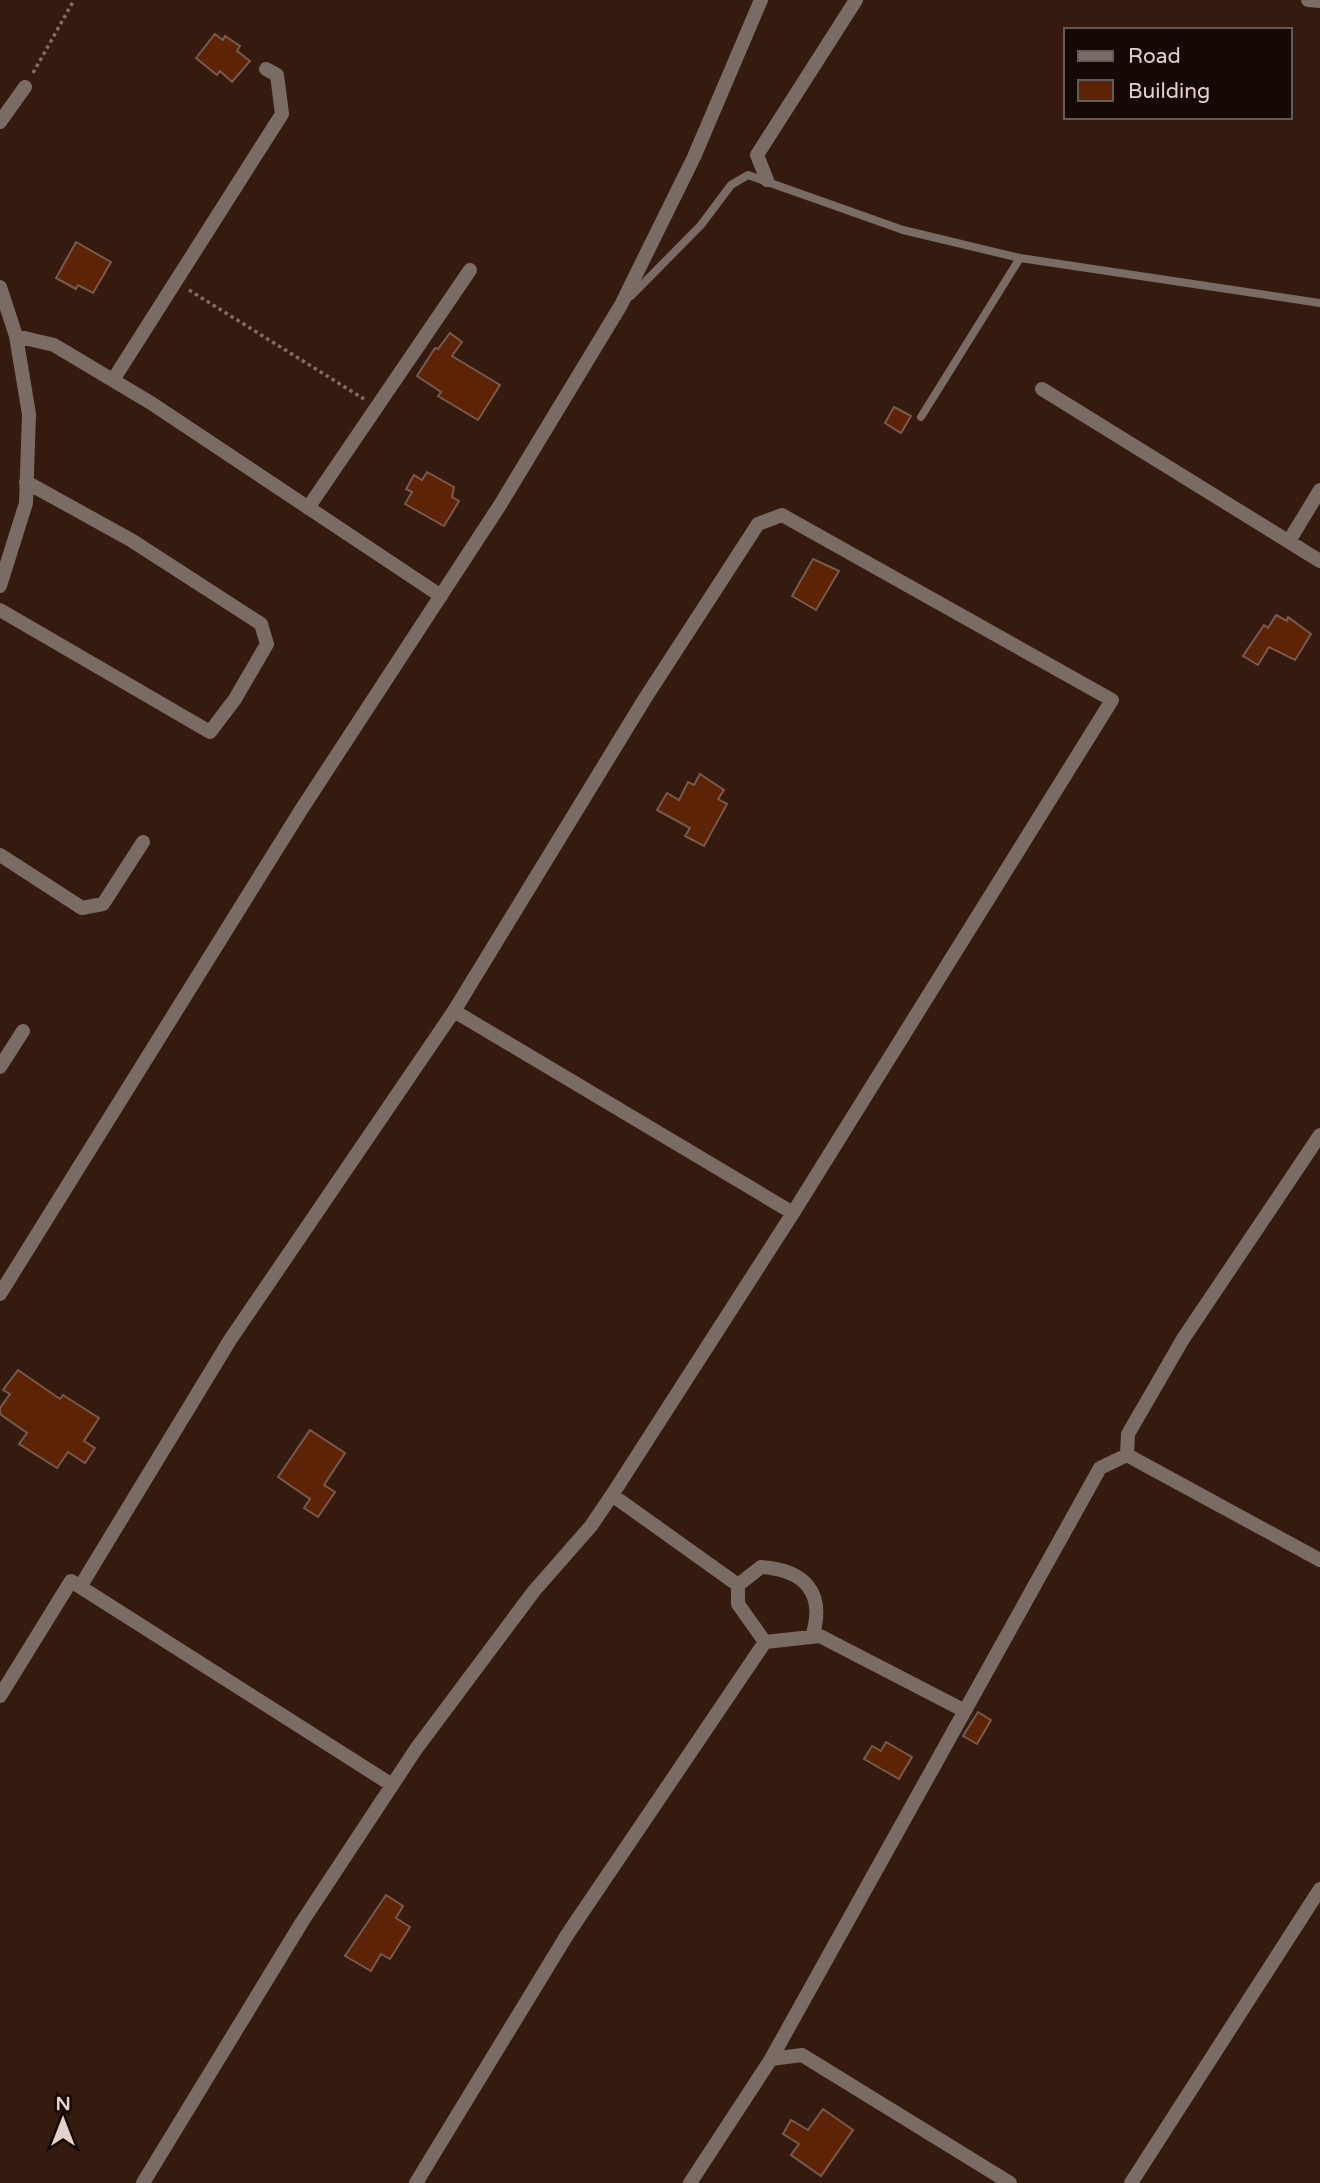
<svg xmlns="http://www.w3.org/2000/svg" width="1320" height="2183" font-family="'Varela Round',sans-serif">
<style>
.building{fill:#5d2306;stroke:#79594c;stroke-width:2}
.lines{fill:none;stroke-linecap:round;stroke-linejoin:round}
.path{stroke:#836c63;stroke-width:3.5;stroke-dasharray:3.5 3.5;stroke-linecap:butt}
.lane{stroke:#7a6b65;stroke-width:8}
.street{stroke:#7a6b65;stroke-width:14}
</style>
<rect width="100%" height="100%" fill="#351a0f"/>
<path class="building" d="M215,34L223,40L225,36L240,46L237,51L250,61L232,82L220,71L217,75L196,58Z
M76,242L111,262L93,293L78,285L76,289L56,278Z
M450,333L462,342L452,356L500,385L478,420L438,396L441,392L417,376L435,348L438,349Z
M894,407L911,416L901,433L885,423Z
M427,472L454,487L452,497L459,501L444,526L405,504L412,492L406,489L414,475L422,480Z
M813,559L839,571L816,610L792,596Z
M1276,615L1287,621L1288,617L1311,634L1295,660L1269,647L1258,665L1243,656L1264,625L1268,628Z
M700,774L724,790L718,799L727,804L704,846L685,836L690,828L657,810L667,793L679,800L688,782L694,785Z
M18,1370L60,1399L63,1395L99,1418L84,1441L95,1448L85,1463L68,1452L57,1468L19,1444L27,1433L0,1414V1408L10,1394L3,1390Z
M310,1430L345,1453L324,1485L335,1492L318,1517L304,1508L310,1499L278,1477Z
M978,1712L991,1720L977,1744L963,1736Z
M886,1742L912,1757L899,1779L864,1759L872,1746L881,1751Z
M386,1895L403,1906L396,1918L410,1927L390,1959L381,1954L371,1971L345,1956Z
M823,2109L853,2130L821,2176L791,2155L799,2144L783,2134L791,2120L808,2130Z"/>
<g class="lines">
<path class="path" d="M33,73L74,0
M189,290L364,399"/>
<path class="lane" d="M631,296L701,225L731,185L748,175L903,230L1020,258L1320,303
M921,417L1020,258"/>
<path class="street" d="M1308,0L1320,1
M0,122L25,87
M767,180L757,155L856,0
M0,287L16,336L29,414L26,503L0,586
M16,336L54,345L151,403L441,596
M113,380L282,114L277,75L266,69
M1042,389L1320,561
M308,508L470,270
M1289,541L1320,490
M0,610L210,732L235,699L267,644L261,624L131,540L26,482
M0,855L82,908L103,904L143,842
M454,1011L644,700L758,524L782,515L1112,700L793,1213
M0,1067L23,1031
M1320,1135L1183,1339L1128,1434L1127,1455L1320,1560
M0,1294L301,810L500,505L621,305L694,157L761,0
M80,1587L230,1340L454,1011L793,1213L612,1495
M765,1642L738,1604V1585L761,1567C805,1570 826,1593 812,1637
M0,1696L71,1581L392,1785
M771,2059L1100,1468L1127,1455
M143,2183L302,1922L416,1749L534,1591L591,1526L612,1495L738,1585
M416,2183L567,1935L765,1642L820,1636L965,1711
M690,2183L771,2059L802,2055L1010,2183
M1131,2183L1320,1889"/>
</g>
<rect x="1064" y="28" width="228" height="91" fill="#140905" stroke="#675954" stroke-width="2"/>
<rect x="1078" y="51" width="35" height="10" fill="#7a6b65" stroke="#675954" stroke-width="2"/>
<text x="1128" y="63" font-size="21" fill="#e4d1ca">Road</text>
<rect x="1078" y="80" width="35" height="21" fill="#5d2306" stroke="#675954" stroke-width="2"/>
<text x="1128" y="98" font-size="21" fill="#e4d1ca">Building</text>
<g transform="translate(63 2120)" stroke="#140905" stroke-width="5" paint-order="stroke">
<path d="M0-5L12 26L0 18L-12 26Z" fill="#e4d1ca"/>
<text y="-10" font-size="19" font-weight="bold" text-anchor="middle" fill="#e4d1ca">N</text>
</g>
</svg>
